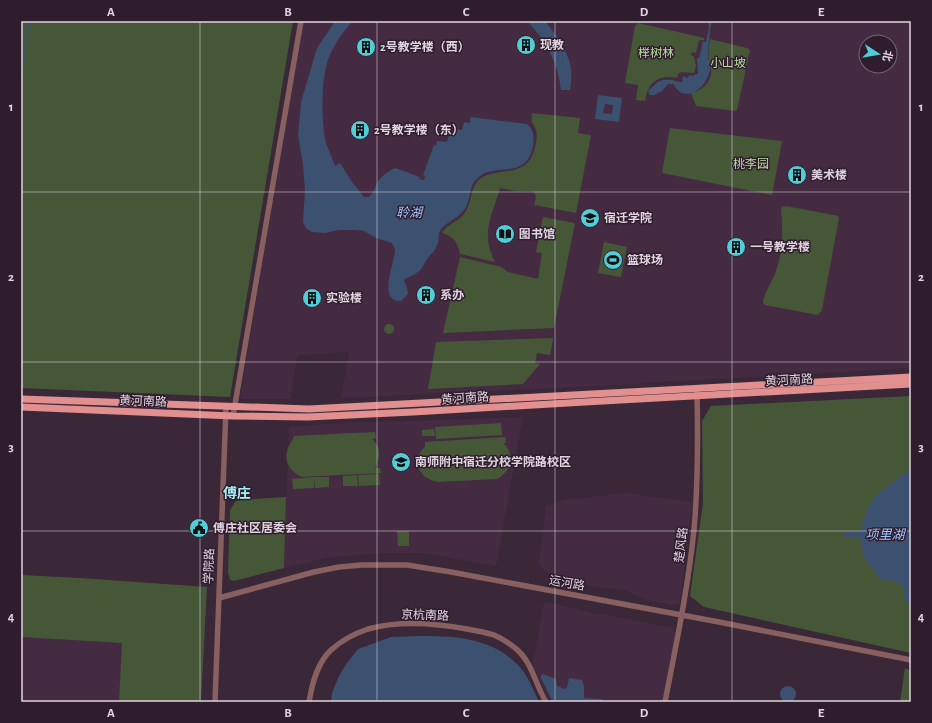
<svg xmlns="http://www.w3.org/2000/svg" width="932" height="723" font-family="'Alegreya Sans','Noto Sans SC',sans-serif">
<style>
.built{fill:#442b42;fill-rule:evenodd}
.green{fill:#465738}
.water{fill:#3c506f;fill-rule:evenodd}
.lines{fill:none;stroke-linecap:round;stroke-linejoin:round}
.stream{stroke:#3c506f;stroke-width:1.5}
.minor{stroke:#88605f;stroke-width:5.5}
.major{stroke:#e18f8f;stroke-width:7}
.grid{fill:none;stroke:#e0d3de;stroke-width:1;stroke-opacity:0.55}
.labels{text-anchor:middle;stroke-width:3;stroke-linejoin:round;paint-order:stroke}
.poi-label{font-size:12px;font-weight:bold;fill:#e0d3de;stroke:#2f1d2e;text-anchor:start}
.park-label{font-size:12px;fill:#bbdda1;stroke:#2f1d2e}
.street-label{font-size:12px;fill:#e0d3de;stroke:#2f1d2e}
.water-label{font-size:13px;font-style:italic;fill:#a0c3fb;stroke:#2f1d2e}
.quarter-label{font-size:14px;font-weight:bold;fill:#a1f3fa;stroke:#2f1d2e}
.neatline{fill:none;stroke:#e0d3de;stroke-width:1.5}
.grid-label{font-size:13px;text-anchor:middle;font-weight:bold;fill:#e0d3de}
</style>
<rect width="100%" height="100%" fill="#3a2738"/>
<path class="built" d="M303,21H911V368L595,386L341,398L349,352L298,355L290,399H240ZM866,42H890V66H866Z
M523,417L496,566L423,553H379L332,557L284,568L289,427L322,424Z
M625,493L692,502L680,602L679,604L672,605L644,599L627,591L566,582L554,577L544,570L539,564L546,506L564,500Z
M544,602L575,608L597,615L603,614L673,628L675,634L663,702H550L538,677L533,663Z
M21,637L123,643L119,702H21Z"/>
<path class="green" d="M21,21H293L230,397L21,388Z
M638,23L704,38V40H699L696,53L692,52L691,55L694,57L696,66L694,73L681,72L678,74L677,78C658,74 648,82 645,101L636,100L638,85L625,83L635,26Z
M710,39L747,48L750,50L737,110L736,111L696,106L691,93C700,91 712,83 711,71C711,67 709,63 709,59C708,52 709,46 710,39Z
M532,113L580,118L578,133L591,135L576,213L534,205C541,187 527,192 516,191C510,190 505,189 500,188C492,216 480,233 495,262L460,254C458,242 454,237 442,233C447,223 460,222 466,211C474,197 469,182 487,175C504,169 524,175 533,154C535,148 538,137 536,130C532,120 531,125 532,113Z
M670,128L782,141L772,195L662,173Z
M786,206L838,216L839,218L822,310L818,315L765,305L763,303C763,295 773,280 776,271C783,250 783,231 781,210L782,207Z
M543,217L575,223L554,328L443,333L460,257L501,267L508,272L538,279L542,253L536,252Z
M604,242L627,247L621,277L598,273Z
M384 329a5 5 0 1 1 10 0a5 5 0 1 1-10 0Z
M553,338L550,355L537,353L535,363L540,364L523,384L428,389L436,342Z
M911,396V653L704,607L690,596L703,503L702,421L711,406Z
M501,423L502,435L436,439L435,427Z
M434,429L435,436H422V430Z
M375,432L376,438L372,439C381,447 381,457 375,468H380L381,473L302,477C291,472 284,463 287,451C288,446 292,442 294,436Z
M505,437L506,443H503C516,454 511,472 497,479L438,482L433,481L424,476L419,469L418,458L419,454L422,450L425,447V442Z
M379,474L380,485L359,486L358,475Z
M357,475L358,486H343V476Z
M314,477H329V487L315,488Z
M314,477V488L293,489L292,479Z
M286,497L284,568L234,581L230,580L228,572L230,510L235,502L238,500Z
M397,531H409V546H398Z
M21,575L80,578L207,587L201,702H119L122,643L21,637Z
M905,668L911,671V702H900Z"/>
<path class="water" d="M335,21H353C343,31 333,46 328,60C321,79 321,123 326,143C329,151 332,158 335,166L340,163L352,182L364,197H368C374,194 374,189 377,183C381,176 387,172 395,168L420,177L419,179L424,180L425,176L423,175L434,145L436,146L437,141L447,142L449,135L455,136L456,129L462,130L464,122L470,123L471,117L527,124C534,130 534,137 533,146C526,181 496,162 479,177C468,186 472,195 466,207C460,218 449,220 441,229C437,234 440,240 437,246C435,251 431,254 428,258C425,261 424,265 422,268C419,273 409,277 404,280L407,288L408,294L401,301C376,302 396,260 395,249C394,247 393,245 392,243L376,238L364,231L356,230H339L325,233L312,232L306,228L303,222L305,190L303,165L298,135L301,102L317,48Z
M527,21H545C555,34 568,50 571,68C572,74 571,83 570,90H561C558,63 546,40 527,21Z
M708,21H712C709,32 709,44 708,55C708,59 710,63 710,67C710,80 696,98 682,93C678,92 676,87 673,84H668L662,91L654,95H650L648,91L658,82L663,80H674V81L682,82L683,76L688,78L689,75L693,76L698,73L697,58H699L703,41L706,42L709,28Z
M598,95L622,98L619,122L595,119ZM605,104L613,105L612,114L603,113Z
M911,469V607L904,598C909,582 891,580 880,579L864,557V554L861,549L862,545L859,537H844V535L846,532L860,531C863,520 869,501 878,494C883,489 890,485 896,480C901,476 905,472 911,469Z
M418,636C454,636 491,637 518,665C528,675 533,689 539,702H331L332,693L338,678L346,664L358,649L391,637Z
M543,674L556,679L557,686L565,689L567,688L569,678L582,680L584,687V698L601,699L606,702H553L541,678V675Z
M780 694a8 8 0 1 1 16 0a8 8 0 1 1-16 0Z"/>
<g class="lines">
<path class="stream" d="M21,82L29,21"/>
<path class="minor" d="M233,416L301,21
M219,598L314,572L339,567L362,565H407L451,572L719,622L911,660
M215,702L226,407
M309,702C312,684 317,663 331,650C341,641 356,633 368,629C400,620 435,623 467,629C476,631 485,632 494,635C501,638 509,643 515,648C532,661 535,684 546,702
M665,702C676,645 688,588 694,530C698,485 698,438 697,393"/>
<path class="major" d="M21,399L309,409L911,377
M21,407L233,416L308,417L413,412L585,402L911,384"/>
</g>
<path class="grid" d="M200,21V702M377,21V702M555,21V702M732,21V702M21,192H911M21,362H911M21,531H911"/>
<defs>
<symbol id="building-disc" viewBox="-11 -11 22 22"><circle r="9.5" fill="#52ccd6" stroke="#2f1d2e"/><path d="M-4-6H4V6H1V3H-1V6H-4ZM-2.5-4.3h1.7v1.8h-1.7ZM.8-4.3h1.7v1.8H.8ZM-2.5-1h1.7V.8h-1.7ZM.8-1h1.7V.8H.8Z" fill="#111"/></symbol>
<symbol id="university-disc" viewBox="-11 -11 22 22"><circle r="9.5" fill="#52ccd6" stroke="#2f1d2e"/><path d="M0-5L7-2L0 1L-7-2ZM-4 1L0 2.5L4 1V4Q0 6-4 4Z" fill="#111"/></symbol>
<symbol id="library-disc" viewBox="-11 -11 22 22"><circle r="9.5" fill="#52ccd6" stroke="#2f1d2e"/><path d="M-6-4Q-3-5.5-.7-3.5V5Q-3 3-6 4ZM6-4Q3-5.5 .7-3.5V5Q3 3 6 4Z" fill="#111"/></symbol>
<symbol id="stadium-disc" viewBox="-11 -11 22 22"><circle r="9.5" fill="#52ccd6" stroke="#2f1d2e"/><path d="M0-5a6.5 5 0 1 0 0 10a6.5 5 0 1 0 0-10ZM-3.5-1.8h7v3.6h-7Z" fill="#111"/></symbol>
<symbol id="school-disc" viewBox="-11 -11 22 22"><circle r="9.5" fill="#52ccd6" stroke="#2f1d2e"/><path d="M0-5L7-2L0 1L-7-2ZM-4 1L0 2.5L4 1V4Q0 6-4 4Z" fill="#111"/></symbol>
<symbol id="civic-disc" viewBox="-11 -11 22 22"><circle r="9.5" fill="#52ccd6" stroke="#2f1d2e"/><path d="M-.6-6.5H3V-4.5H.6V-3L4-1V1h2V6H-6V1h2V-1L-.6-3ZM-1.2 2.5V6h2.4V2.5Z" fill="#111"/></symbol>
</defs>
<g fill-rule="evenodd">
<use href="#building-disc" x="515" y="34" width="22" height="22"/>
<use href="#building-disc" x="355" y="36" width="22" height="22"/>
<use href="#building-disc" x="349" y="119" width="22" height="22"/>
<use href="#building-disc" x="786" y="164" width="22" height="22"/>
<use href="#university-disc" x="579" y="207" width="22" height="22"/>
<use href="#library-disc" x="494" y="223" width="22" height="22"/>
<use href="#building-disc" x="725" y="236" width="22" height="22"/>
<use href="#stadium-disc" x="602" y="249" width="22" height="22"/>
<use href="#building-disc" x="415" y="284" width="22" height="22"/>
<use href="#building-disc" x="301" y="287" width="22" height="22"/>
<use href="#school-disc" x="390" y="451" width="22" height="22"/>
<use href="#civic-disc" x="188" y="517" width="22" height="22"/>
</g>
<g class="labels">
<g class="poi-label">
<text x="540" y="49">现教</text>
<text x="380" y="51">2号教学楼（西）</text>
<text x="374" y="134">2号教学楼（东）</text>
<text x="811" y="179">美术楼</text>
<text x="604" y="222">宿迁学院</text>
<text x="519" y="238">图书馆</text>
<text x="750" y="251">一号教学楼</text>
<text x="627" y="264">篮球场</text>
<text x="440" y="299">系办</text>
<text x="326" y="302">实验楼</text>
<text x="415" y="466">南师附中宿迁分校学院路校区</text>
<text x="213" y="532">傅庄社区居委会</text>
</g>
<g class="park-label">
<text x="656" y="57">榉树林</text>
<text x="728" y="67">小山坡</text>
<text x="751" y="168">桃李园</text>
</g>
<g class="street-label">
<text transform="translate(789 380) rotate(-3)" y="4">黄河南路</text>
<text transform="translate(465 398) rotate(-4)" y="4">黄河南路</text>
<text transform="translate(143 401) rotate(2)" y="4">黄河南路</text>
<text transform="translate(681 545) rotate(-83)" y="4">楚风路</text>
<text transform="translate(209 566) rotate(-88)" y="4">学院路</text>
<text transform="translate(567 583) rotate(10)" y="4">运河路</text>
<text transform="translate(425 615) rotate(2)" y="4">京杭南路</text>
</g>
<g class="water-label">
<text x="409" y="217">聆湖</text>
<text x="885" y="539">项里湖</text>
</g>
<g class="quarter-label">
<text x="237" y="498">傅庄</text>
</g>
</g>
<rect width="932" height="723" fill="none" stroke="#2f1d2e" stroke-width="44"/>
<g transform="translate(878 54) rotate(102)"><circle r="19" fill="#2f1d2e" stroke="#766674"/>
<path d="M0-3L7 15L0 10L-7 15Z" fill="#52ccd6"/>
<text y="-6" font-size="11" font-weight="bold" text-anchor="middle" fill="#e0d3de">北</text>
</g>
<rect x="22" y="22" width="888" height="679" class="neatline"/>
<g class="grid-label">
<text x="111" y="16">A</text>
<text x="288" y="16">B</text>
<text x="466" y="16">C</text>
<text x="644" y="16">D</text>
<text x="821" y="16">E</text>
<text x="11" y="111">1</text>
<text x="921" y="111">1</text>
<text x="11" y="281">2</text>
<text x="921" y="281">2</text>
<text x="11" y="451">3</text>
<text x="921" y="451">3</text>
<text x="11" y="621">4</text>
<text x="921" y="621">4</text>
<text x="111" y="717">A</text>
<text x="288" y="717">B</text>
<text x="466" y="717">C</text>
<text x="644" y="717">D</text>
<text x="821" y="717">E</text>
</g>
</svg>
